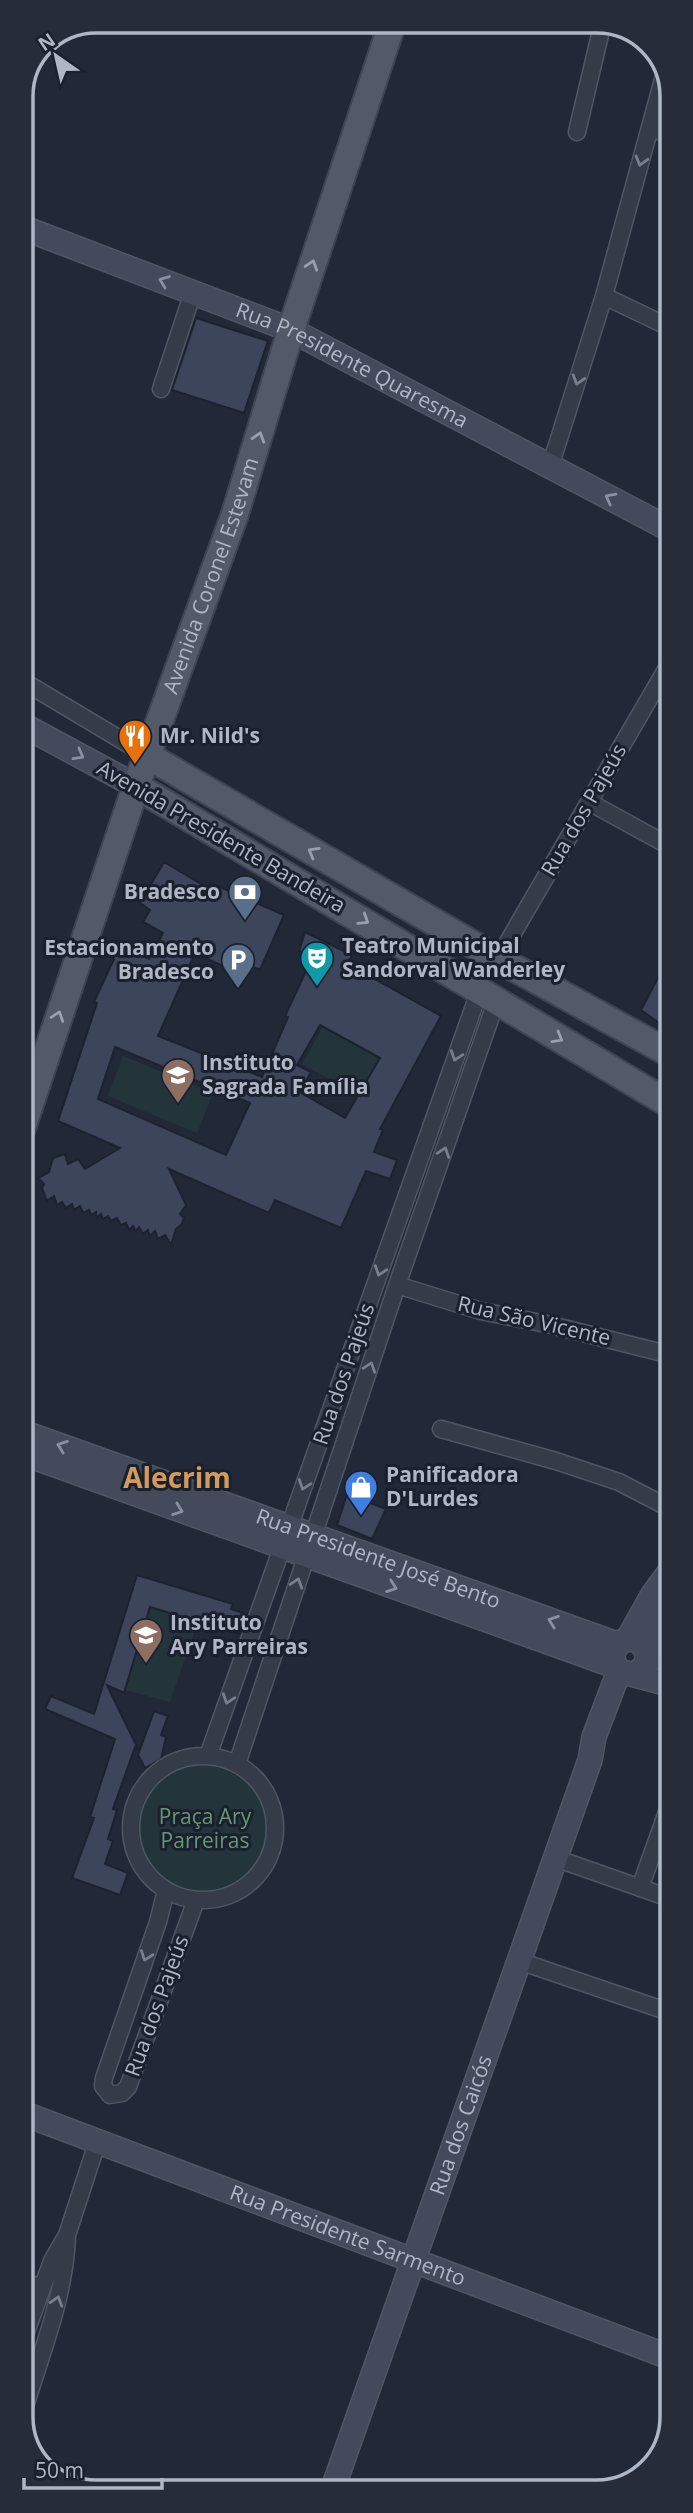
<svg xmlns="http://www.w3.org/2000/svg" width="693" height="2513" font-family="'Open Sans',sans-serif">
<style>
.green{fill:#23353a}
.building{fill:#3c4559;stroke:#1c2230;stroke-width:2;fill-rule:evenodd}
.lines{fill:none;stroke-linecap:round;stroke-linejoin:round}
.street-casing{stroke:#4f5664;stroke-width:19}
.secondary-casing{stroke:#4f5664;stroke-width:26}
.primary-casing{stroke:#3e4453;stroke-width:30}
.street{stroke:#343b49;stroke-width:16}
.secondary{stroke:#424a5c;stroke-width:23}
.primary{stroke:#525a6a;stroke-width:26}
.oneway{stroke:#787f8e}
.oneway2{stroke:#989faf}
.oneway3{stroke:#8990a1}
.labels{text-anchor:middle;stroke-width:6;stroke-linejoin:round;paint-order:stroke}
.street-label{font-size:21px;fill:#afb6c6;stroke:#1a202e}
.poi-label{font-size:21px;font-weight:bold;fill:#afb6c6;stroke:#1a202e;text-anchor:start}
.park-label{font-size:21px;fill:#669775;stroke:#1a202e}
.district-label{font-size:28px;font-weight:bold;fill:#d59a5b;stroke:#1a202e}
.rim{fill:none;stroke:#afb6c6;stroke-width:3.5}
</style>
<rect width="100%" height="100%" fill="#212939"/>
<path class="green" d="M323,1027L379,1057L358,1095L302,1064Z
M123,1056L213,1093L197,1133L108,1096Z
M150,1607L198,1621L170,1702L125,1690Z
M136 1829a69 69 0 1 1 138 0a69 69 0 1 1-138 0Z"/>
<path class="building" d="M196,318L268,341L244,413L172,390Z
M164,862L208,888L211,883L284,915L260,970L230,957L225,967L195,953L158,1036L262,1077L288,1017L285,1016L313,956L299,951L305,932L352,955L348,964L441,1016L380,1129L383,1130L374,1152L397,1160L390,1179L366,1171L341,1228L275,1200L269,1213L169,1169L186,1205L180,1214L184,1218L182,1224L176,1229L171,1245L165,1235L158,1239L155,1231L150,1236L148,1230L143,1234L139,1227L136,1231L133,1226L129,1230L126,1223L121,1225L117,1218L111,1221L108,1216L103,1219L101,1214L97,1218L96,1212L91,1215L89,1210L83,1213L80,1206L74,1210L72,1204L66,1208L62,1202L57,1205L54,1196L47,1201L42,1188L44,1184L38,1178L49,1172L53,1158L65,1154L68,1164L78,1159L85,1169L120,1148L58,1121L97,1003L94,1002L114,959L107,954L115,940L149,959L163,933L143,922L150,910L140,903ZM320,1025L380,1058L345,1118L300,1092L311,1072L297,1065ZM115,1047L250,1103L226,1155L98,1099Z
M671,953V1027L664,1022L662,1025L641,1010Z
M347,1494L386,1509L372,1539L337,1525Z
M137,1575L233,1604L231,1609L246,1614L240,1634L150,1607L124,1693L107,1685L138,1749L135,1747L113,1809L117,1810L108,1839L113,1841L105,1864L128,1873L120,1895L72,1878L94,1818L90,1817L115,1739L45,1709L51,1696L94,1714Z
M154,1711L168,1716L161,1735L166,1737L161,1759L145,1768L138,1755Z"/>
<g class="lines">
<defs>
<path id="street" d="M359,21L390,31
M651,128L671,136
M577,132L603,22
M604,296L671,328
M161,389L193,292
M550,467L604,296L665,72
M21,680L148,756
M589,802L671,847
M498,959L671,661
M397,1285L481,1311L551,1325L671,1355
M441,1429L556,1461L619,1482L671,1509
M131 1828a72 72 0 1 1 144 0a72 72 0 1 1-144 0Z
M208,1756L479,992
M237,1764L397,1285L496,1002
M555,1858L672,1899
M640,1888L672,1798
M166,1890L158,1922L104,2078L103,2086L110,2095L122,2093L128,2087L196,1900
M519,1961L672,2013
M22,2281L42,2288
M22,2343L52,2261L67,2235L98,2140
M23,2413C40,2356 65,2297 67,2236"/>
<g id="secondary">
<path id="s1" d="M21,227L291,330L671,530"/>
<path d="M21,724L136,786"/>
<path id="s2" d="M22,1432L617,1644"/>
<path d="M22,1453L615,1666"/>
<path d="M628,1639L652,1596L671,1570"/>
<path d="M644,1645L671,1598"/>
<path d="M648,1652L672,1661"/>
<path d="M636,1674L646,1665L648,1652L639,1641C618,1634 605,1654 619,1671L672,1685"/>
<path id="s3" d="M22,2113L672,2358"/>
<path id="s4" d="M332,2491L590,1760L594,1737L619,1671"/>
</g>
<g id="primary">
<path d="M148,756L498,959L671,1054"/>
<path d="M136,786C315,891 492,1000 671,1105"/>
<path id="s5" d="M22,1128L136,786L235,514L291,330L393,21"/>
</g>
</defs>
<use href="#street" class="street-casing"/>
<use href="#secondary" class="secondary-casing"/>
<use href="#primary" class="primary-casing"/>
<use href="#street" class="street"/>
<use href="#secondary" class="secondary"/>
<use href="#primary" class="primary"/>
</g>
<defs><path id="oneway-chevron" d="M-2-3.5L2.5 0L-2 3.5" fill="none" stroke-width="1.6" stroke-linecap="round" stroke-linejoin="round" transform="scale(1.75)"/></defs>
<g class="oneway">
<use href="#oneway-chevron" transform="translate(641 161) rotate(106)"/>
<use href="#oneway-chevron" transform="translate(578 380) rotate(107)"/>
<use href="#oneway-chevron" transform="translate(456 1056) rotate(109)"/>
<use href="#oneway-chevron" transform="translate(444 1152) rotate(-71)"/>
<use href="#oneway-chevron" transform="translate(380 1271) rotate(109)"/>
<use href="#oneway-chevron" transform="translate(370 1367) rotate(-71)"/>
<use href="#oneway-chevron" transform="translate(304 1485) rotate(109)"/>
<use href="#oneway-chevron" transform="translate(297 1583) rotate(-72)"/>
<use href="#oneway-chevron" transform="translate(228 1699) rotate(109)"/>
<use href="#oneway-chevron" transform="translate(146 1956) rotate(110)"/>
<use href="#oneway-chevron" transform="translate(57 2301) rotate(-73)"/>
</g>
<g class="oneway2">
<use href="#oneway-chevron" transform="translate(312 265) rotate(-72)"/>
<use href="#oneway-chevron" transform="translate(259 437) rotate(-73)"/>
<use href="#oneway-chevron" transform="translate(313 852) rotate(-150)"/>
<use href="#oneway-chevron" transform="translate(364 920) rotate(32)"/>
<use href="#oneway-chevron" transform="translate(58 1016) rotate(-71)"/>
<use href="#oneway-chevron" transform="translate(558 1038) rotate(30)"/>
</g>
<g class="oneway3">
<use href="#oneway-chevron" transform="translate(164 281) rotate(-159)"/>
<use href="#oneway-chevron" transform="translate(610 498) rotate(-152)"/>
<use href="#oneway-chevron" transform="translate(79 755) rotate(29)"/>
<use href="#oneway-chevron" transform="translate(62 1446) rotate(-160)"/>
<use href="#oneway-chevron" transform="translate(178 1510) rotate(20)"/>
<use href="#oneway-chevron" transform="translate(392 1587) rotate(20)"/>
<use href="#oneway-chevron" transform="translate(553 1621) rotate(-160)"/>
</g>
<defs>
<symbol id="restaurant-pin" viewBox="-11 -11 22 30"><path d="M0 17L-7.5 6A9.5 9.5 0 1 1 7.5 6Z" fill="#e8710a" stroke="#1a202e"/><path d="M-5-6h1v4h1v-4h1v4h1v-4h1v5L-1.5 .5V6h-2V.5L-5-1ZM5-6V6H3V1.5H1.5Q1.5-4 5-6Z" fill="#fff"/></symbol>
<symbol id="bank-pin" viewBox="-11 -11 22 30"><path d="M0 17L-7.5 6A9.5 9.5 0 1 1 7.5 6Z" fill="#5c6f8a" stroke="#1a202e"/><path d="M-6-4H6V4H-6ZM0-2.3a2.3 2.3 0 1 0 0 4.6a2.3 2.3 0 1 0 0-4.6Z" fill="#fff"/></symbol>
<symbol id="theatre-pin" viewBox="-11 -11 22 30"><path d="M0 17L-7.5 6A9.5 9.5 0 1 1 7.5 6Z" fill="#0f9aa8" stroke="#1a202e"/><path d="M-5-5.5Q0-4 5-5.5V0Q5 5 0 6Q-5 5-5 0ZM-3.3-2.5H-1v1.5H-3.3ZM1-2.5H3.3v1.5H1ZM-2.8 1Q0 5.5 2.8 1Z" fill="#fff"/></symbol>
<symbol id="parking-pin" viewBox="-11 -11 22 30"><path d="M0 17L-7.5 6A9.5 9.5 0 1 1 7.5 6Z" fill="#5c6f8a" stroke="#1a202e"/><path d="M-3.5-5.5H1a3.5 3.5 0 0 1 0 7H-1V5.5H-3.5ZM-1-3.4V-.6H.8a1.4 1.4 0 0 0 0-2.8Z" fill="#fff"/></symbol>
<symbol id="school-pin" viewBox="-11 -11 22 30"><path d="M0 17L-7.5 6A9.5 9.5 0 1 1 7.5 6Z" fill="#8d6e63" stroke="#1a202e"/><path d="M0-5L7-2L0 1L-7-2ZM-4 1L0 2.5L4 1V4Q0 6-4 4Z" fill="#fff"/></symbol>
<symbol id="shop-pin" viewBox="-11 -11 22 30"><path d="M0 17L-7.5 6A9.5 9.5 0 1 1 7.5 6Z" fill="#3f7fe0" stroke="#1a202e"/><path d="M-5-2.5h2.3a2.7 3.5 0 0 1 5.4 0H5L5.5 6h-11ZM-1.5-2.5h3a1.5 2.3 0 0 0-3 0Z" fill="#fff"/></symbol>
</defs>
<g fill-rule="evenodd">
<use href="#restaurant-pin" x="116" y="717" width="38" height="52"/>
<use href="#bank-pin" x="226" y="873" width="38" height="52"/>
<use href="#theatre-pin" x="298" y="939" width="38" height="52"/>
<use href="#parking-pin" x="219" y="941" width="38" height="52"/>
<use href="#school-pin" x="159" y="1056" width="38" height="52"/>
<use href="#shop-pin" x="342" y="1468" width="38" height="52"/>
<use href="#school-pin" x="127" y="1616" width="38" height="52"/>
</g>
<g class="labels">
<g class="street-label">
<text dy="7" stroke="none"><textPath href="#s1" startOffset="359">Rua Presidente Quaresma</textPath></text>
<text dy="7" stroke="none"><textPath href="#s5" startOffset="584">Avenida Coronel Estevam</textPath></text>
<text transform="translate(584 810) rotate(-60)" y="7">Rua dos Pajeús</text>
<text transform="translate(221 837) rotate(30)" y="7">Avenida Presidente Bandeira</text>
<text transform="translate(534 1321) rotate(13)" y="7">Rua São Vicente</text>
<text transform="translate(344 1374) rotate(-71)" y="7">Rua dos Pajeús</text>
<text dy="7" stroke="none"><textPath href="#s2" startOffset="378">Rua Presidente José Bento</textPath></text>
<text transform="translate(157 2006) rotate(-70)" y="7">Rua dos Pajeús</text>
<text dy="7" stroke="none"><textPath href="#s4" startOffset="388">Rua dos Caicós</textPath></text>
<text dy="7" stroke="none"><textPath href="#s3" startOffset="348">Rua Presidente Sarmento</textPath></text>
</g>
<g class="poi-label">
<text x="160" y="743">Mr. Nild's</text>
<text x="220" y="899" text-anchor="end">Bradesco</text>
<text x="342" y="953">Teatro Municipal<tspan x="342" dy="24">Sandorval Wanderley</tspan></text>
<text x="214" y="955" text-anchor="end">Estacionamento<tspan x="214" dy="24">Bradesco</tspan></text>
<text x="202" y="1070">Instituto<tspan x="202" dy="24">Sagrada Família</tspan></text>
<text x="386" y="1482">Panificadora<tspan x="386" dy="24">D'Lurdes</tspan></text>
<text x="170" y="1630">Instituto<tspan x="170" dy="24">Ary Parreiras</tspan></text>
</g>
<g class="park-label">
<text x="205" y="1824">Praça Ary<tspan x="205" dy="24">Parreiras</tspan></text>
</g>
<g class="district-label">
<text x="177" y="1488">Alecrim</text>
</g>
</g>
<path d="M0 0H693V2513H0ZM96 33H597A63 63 0 0 1 660 96V2417A63 63 0 0 1 597 2480H96A63 63 0 0 1 33 2417V96A63 63 0 0 1 96 33Z" fill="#262c3a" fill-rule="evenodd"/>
<path class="rim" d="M96 33H597A63 63 0 0 1 660 96V2417A63 63 0 0 1 597 2480H96A63 63 0 0 1 33 2417V96A63 63 0 0 1 96 33Z"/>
<g transform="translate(56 56) rotate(326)" stroke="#1a202e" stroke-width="5" paint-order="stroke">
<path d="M0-5L12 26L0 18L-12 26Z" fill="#afb6c6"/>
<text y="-10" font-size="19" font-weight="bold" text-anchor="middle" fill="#afb6c6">N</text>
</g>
<path d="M24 2478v10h138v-10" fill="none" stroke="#afb6c6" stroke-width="3.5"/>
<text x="35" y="2478" font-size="21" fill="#afb6c6" stroke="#1a202e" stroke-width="5" paint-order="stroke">50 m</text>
</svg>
